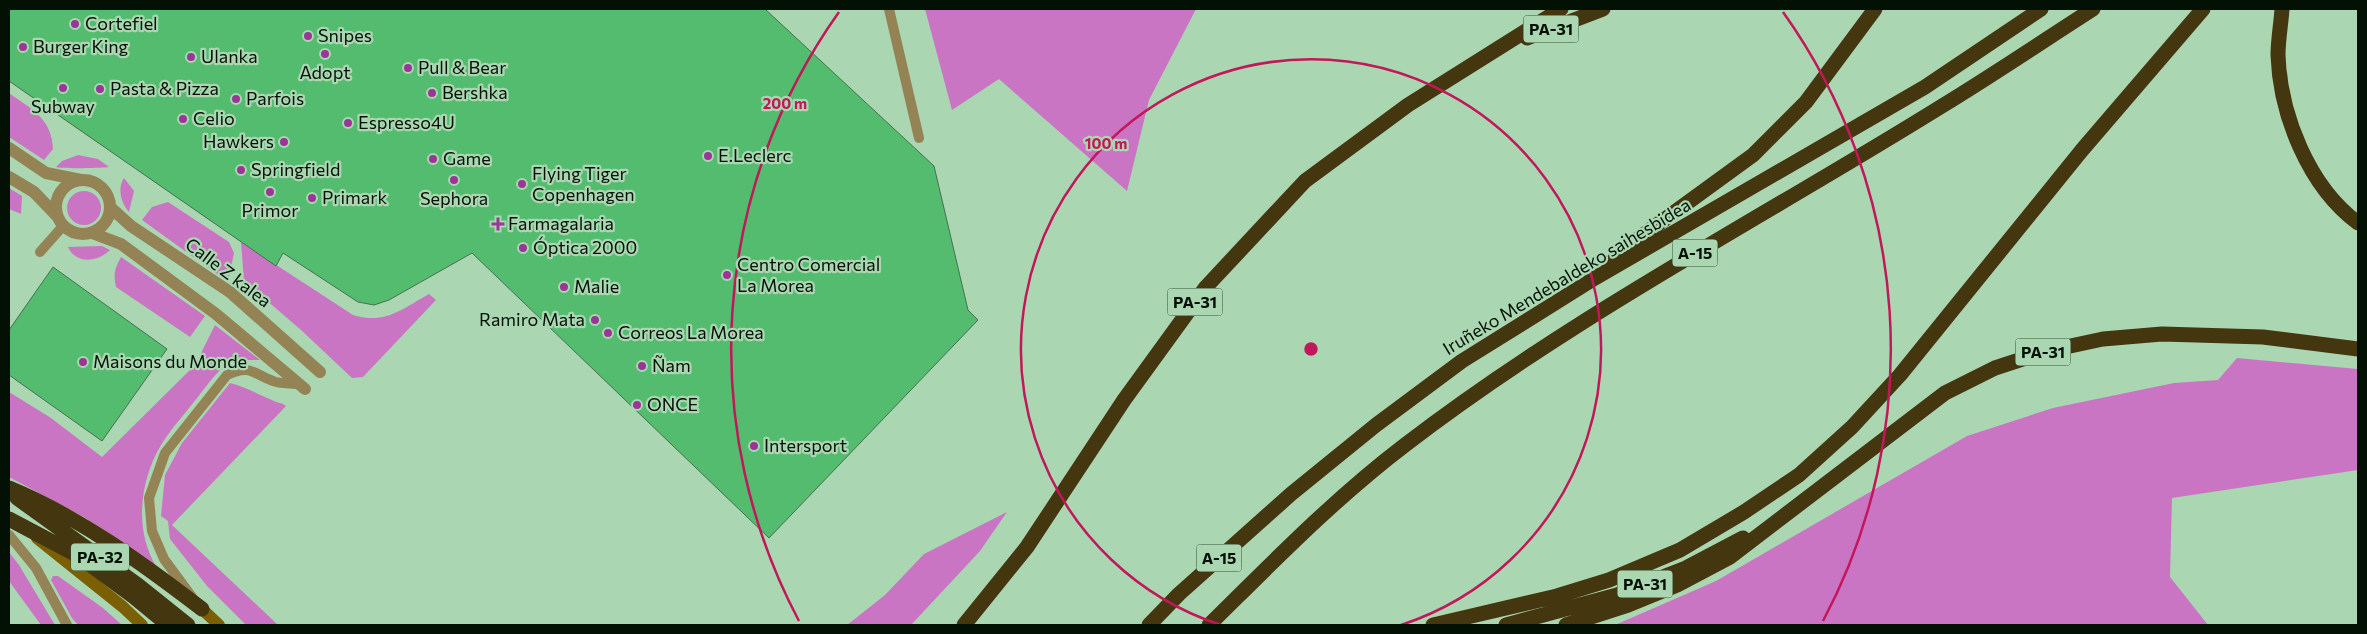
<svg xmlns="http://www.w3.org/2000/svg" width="2367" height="634" font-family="Commissioner,sans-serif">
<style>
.green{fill:#ca75c4}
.building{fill:#54bc6f;stroke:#47704f}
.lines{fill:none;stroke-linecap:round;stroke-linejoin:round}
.lane{stroke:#948355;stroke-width:10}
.street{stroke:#948355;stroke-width:12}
.secondary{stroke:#7a5f03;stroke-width:12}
.highway{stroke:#44360e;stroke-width:15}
.ring{fill:none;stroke:#c2185b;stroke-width:2.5}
.poi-dot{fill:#9c3598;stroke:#aad7b2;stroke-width:2}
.labels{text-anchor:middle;stroke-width:4.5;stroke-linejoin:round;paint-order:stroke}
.shield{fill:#aad7b2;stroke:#354c39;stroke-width:1}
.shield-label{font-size:16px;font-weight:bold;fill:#031105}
.poi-label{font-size:18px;fill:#031105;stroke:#aad7b2;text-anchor:start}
.street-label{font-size:18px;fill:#031105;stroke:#aad7b2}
.centre{fill:#c2185b;stroke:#aad7b2;stroke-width:2.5}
.ring-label{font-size:15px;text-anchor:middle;font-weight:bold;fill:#c2185b;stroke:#aad7b2;stroke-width:4.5;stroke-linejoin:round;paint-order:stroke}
</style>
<rect width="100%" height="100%" fill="#aad7b2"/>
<path class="green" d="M925,9H1196L1149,100L1127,191L999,79L952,110Z
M9,93C31,109 52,118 53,149L44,160L9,137Z
M78,155L98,159L109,167C105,168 61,169 56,167L62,161Z
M124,178L134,191L129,212C121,203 117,188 124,178Z
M9,188L22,196L21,214L9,209Z
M67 208a17 17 0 1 1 34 0a17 17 0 1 1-34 0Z
M168,202L229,242L234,253L228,282L142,220L152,207Z
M241,242L353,315C385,325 402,309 429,294L436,300L363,377L352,378L301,330L244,281Z
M102,246L110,250C98,262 76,265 68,247Z
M121,257L205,316L190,337L116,287C113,274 115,268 121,257Z
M215,325L260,360C251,360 237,359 229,363C215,372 204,390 193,403C185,414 175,424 167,436C141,472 132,526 156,566L87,519L9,477V392L51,418L102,457L195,365Z
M2237,358L2358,369V470L2172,498L2170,577L2208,625H1615L1716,581L1967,436L2053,408L2174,383L2218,380Z
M230,383C246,387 257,394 272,400C277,403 281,402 286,406L172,525L278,625H246L207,586L170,539L168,521L161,516L165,475L182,443Z
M1007,512L980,551L911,625H847L885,595L924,554Z
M9,552L19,565L55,625H41L9,581Z
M53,576H58L103,608L122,625H78L72,618L51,580Z"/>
<path class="building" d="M9,9H765L934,166L968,310L978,320L769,538L472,253L389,300L374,305L358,302L283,253L276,266L9,81Z
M53,267L167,349L102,441L9,375V330Z"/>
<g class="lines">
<path class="lane" d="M889,9L919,138
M40,252L63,226
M9,535L36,568L67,625
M192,597L164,559L152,531L149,498L165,453L227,375C250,364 252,373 273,381C280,384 290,383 297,384"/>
<path class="street" d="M9,148L46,173L81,180
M9,177L34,192L57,216
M56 207a27 27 0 1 1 54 0a27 27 0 1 1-54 0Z
M110,207L131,226L230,292L320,372
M92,233L121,244L216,314L305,389"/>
<path class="secondary" d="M37,538L123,607L142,625
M202,609L219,625"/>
<path class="highway" d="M2282,9C2281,24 2278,40 2278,55C2280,115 2309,187 2358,223
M1527,38L1603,9
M1612,262L1628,246L1753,155L1806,102L1875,9
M9,488C79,517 142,563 202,609
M17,498L138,585L188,625
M9,519L77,555L134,597L168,625
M964,625L1027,547L1124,400L1206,287L1305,181L1408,105L1561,9
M1149,625L1179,594L1291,494L1376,425L1462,361L1595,278L1925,87L2041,9
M1209,625C1272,563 1334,499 1405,445C1573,316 1762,218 1942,106C1993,75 2043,41 2093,9
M1433,625L1557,596L1609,580L1680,550L1744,512L1799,475L1852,427L1900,375L2082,150L2203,9
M1506,625L1617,595L1686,568L1743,538
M1566,625L1628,605L1677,585L1730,557L1945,393L1995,368L2047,351L2103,339L2162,334L2263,337L2358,349"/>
</g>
<g class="ring">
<path d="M1221 625A290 290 0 1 1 1401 625"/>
<path d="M799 621A580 580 0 0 1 839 12M1783 12A580 580 0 0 1 1823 621"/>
</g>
<g class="poi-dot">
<circle cx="75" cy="24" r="5"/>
<circle cx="308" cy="36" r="5"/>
<circle cx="23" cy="47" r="5"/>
<circle cx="325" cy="54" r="5"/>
<circle cx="191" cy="57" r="5"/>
<circle cx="408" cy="68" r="5"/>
<circle cx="63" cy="88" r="5"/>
<circle cx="100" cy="89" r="5"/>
<circle cx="432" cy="93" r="5"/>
<circle cx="236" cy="99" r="5"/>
<circle cx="183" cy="119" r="5"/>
<circle cx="348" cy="123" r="5"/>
<circle cx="284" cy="142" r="5"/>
<circle cx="708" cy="156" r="5"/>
<circle cx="433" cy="159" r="5"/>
<circle cx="241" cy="170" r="5"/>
<circle cx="454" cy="180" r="5"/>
<circle cx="522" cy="184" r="5"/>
<circle cx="270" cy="192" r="5"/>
<circle cx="312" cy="198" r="5"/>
<path d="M495.5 216.5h5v5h5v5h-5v5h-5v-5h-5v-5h5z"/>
<circle cx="523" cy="248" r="5"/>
<circle cx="727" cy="275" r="5"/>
<circle cx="564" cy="287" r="5"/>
<circle cx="595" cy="320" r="5"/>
<circle cx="608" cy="333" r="5"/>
<circle cx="83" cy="362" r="5"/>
<circle cx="642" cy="366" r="5"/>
<circle cx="637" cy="405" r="5"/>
<circle cx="754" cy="446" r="5"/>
</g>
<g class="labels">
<g class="shield">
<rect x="1523.5" y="15.5" width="55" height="27" rx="4"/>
<rect x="1672.5" y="239.5" width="45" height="27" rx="4"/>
<rect x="1167.5" y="288.5" width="55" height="27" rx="4"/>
<rect x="2015.5" y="338.5" width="55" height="27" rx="4"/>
<rect x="71" y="543.5" width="58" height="27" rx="4"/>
<rect x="1196.5" y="544.5" width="45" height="27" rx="4"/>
<rect x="1617.5" y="570.5" width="55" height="27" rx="4"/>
</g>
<g class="shield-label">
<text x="1551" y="35">PA-31</text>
<text x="1695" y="259">A-15</text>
<text x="1195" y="308">PA-31</text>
<text x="2043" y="358">PA-31</text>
<text x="100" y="563">PA-32</text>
<text x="1219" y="564">A-15</text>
<text x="1645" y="590">PA-31</text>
</g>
<g class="poi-label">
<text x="85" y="30">Cortefiel</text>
<text x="318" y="42">Snipes</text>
<text x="33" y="53">Burger King</text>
<text x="201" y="63">Ulanka</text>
<text x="418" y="74">Pull &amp; Bear</text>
<text x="325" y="79" text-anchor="middle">Adopt</text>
<text x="110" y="95">Pasta &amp; Pizza</text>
<text x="442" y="99">Bershka</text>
<text x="246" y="105">Parfois</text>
<text x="63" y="113" text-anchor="middle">Subway</text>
<text x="193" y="125">Celio</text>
<text x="358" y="129">Espresso4U</text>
<text x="274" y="148" text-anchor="end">Hawkers</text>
<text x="718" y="162">E.Leclerc</text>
<text x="443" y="165">Game</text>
<text x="251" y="176">Springfield</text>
<text x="532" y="180">Flying Tiger<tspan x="532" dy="21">Copenhagen</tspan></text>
<text x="322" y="204">Primark</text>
<text x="454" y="205" text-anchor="middle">Sephora</text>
<text x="270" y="217" text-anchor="middle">Primor</text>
<text x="508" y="230">Farmagalaria</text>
<text x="533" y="254">Óptica 2000</text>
<text x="737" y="271">Centro Comercial<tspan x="737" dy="21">La Morea</tspan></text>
<text x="574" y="293">Malie</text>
<text x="585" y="326" text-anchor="end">Ramiro Mata</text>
<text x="618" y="339">Correos La Morea</text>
<text x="93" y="368">Maisons du Monde</text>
<text x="652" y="372">Ñam</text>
<text x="647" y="411">ONCE</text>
<text x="764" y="452">Intersport</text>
</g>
<g class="street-label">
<text transform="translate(228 273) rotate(37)" y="6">Calle Z kalea</text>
<text transform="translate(1567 277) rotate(-31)" y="6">Iruñeko Mendebaldeko saihesbidea</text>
</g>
</g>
<circle cx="1311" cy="349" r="8" class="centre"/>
<g class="ring-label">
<text x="785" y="109">200 m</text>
<text x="1106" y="149">100 m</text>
</g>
<rect width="2367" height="634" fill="none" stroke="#031105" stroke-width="20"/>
</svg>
